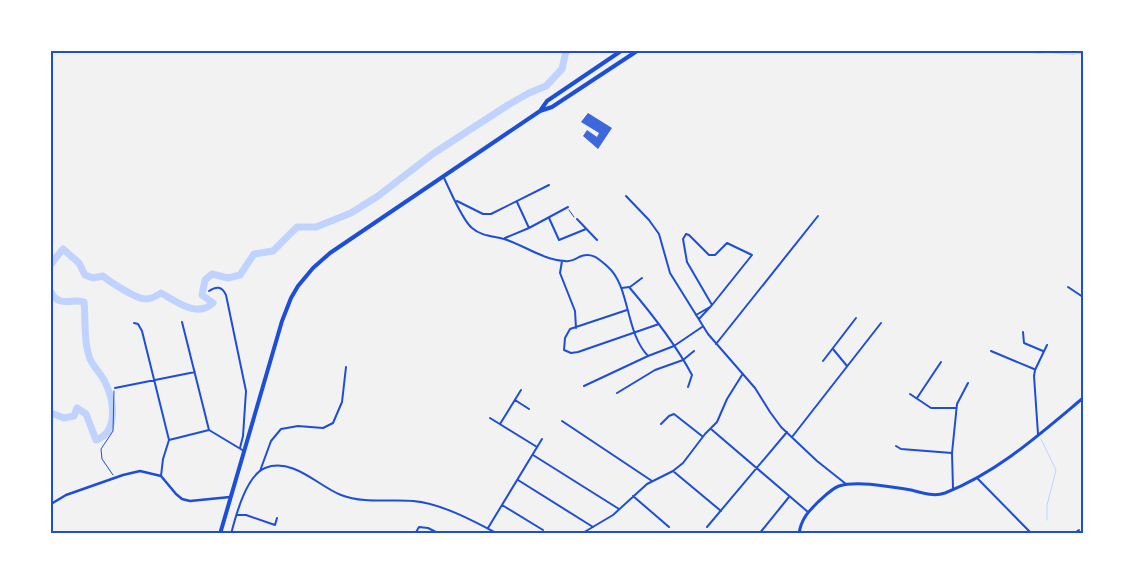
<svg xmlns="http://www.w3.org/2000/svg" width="1134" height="585" font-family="'Nunito Sans',sans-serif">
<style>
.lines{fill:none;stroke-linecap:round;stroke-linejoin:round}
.stream{stroke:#bfd3fe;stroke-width:1}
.river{stroke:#bfd3fe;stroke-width:7}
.building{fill:#3d67dc}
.path{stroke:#1d4ed8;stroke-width:1}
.minor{stroke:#1d4ed8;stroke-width:2}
.tertiary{stroke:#1d4ed8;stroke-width:2.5}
.secondary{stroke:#1d4ed8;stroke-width:3}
.primary{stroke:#1d4ed8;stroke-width:4}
.neatline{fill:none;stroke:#1d4ed8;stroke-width:2}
</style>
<rect width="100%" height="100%" fill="#f2f2f2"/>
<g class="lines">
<path class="stream" d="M1026,51C1036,55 1044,52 1054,53C1065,54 1072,55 1083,53
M1041,439L1056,470L1047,505V520"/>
<path class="river" d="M51,264L63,249L79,263L85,275L93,278L103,276C110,282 138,300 146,299C152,299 156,296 161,293C177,302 197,318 213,303L202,295L205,280L212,274L228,278L240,275L254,254L273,251L297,227H316L351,213L378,196L434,153L508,105L529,93L546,86L562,69L566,51
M51,292C58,308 73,298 84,302C86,320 83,338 89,356C91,365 101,373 105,382C114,400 119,432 96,440L86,414L77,408L74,416L64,418L51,413"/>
</g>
<path class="building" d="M588,113L612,128L598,149L583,136L587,130L597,137L599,133L581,122Z"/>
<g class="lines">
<path class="path" d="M569,210L574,217
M113,475L102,459L101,449L113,431L114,391"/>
<path class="minor" d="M444,178C450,190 462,220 472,228C481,236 493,236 504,239C524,245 543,260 565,261C570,262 574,260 579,257C591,251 599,259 608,267C630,286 625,332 648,356
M626,196L649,220L659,234L670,273L708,334L755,388L770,412L781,427L817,461L846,484
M457,201L483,214H491L549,185
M517,202L529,228
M549,218L559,240L586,229
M577,219L597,240
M505,238L529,228L568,207
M562,261L560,273L575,311L576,328
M630,287L642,278
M1068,287L1083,297
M622,288L629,287C652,314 675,343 692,375L688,387
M209,291C216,286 222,286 226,295L246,391L243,436L240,448
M627,310L570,329L565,338L564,350L571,353L578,352L659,324
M696,315L710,307
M699,319L712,305L752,255L727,243L715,255H709L689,235L686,234L683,239L687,262L712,305
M182,322L209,430
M134,323L138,324L142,331L169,440L163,459L161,476
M1023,332L1024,343L1043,351
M716,344L818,216
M833,349L847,366
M991,351L1034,369
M823,361L856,318
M584,386L648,356L674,346L702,327
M115,388L195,372
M617,393L655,370L683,360L694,351
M910,394L931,408H956
M917,398L941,362
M515,400L529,409
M490,418L537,447
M562,421L652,481
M500,424L521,390
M661,424L669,416L674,414L702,436
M711,429L808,512
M1038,434L1034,376L1035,370L1047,345
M792,437L881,323
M169,440L209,430L244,451
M896,446L901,449L952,453
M533,455L619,509
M260,471L271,441L281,429L298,426L323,428L333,423L342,402L346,367
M673,471L721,511
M978,479L1032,534
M518,480L593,527
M953,488L952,453L957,404L968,383
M633,496L669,527
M502,505L543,530
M237,515H246L275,525L277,518
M707,527L787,432
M488,528L542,439
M231,534C236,515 246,476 265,468C293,457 318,486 341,495C364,504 390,499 413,501C440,503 474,521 498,534
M415,534L419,527L428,528L440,534
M581,534L613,515L647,484L673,471L683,463L705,434L717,422L727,399L742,375
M759,534L789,497
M1073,534L1079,530"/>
<path class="tertiary" d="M51,504L66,495L123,475L140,471L161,476L176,494L182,499L190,501L230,497"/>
<path class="secondary" d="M799,534C801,519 808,512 818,502C825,496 831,489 839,486C857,480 892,487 911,490C922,493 934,497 945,493C998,472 1040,434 1083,398"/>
<path class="primary" d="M540,111L547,101L621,51
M220,534L282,321L291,298L298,286L313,268L330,253L540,111L552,107L637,51"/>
</g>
<rect width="1134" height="585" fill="none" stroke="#ffffff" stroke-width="105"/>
<rect x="52" y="52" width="1030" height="480" class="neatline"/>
</svg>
